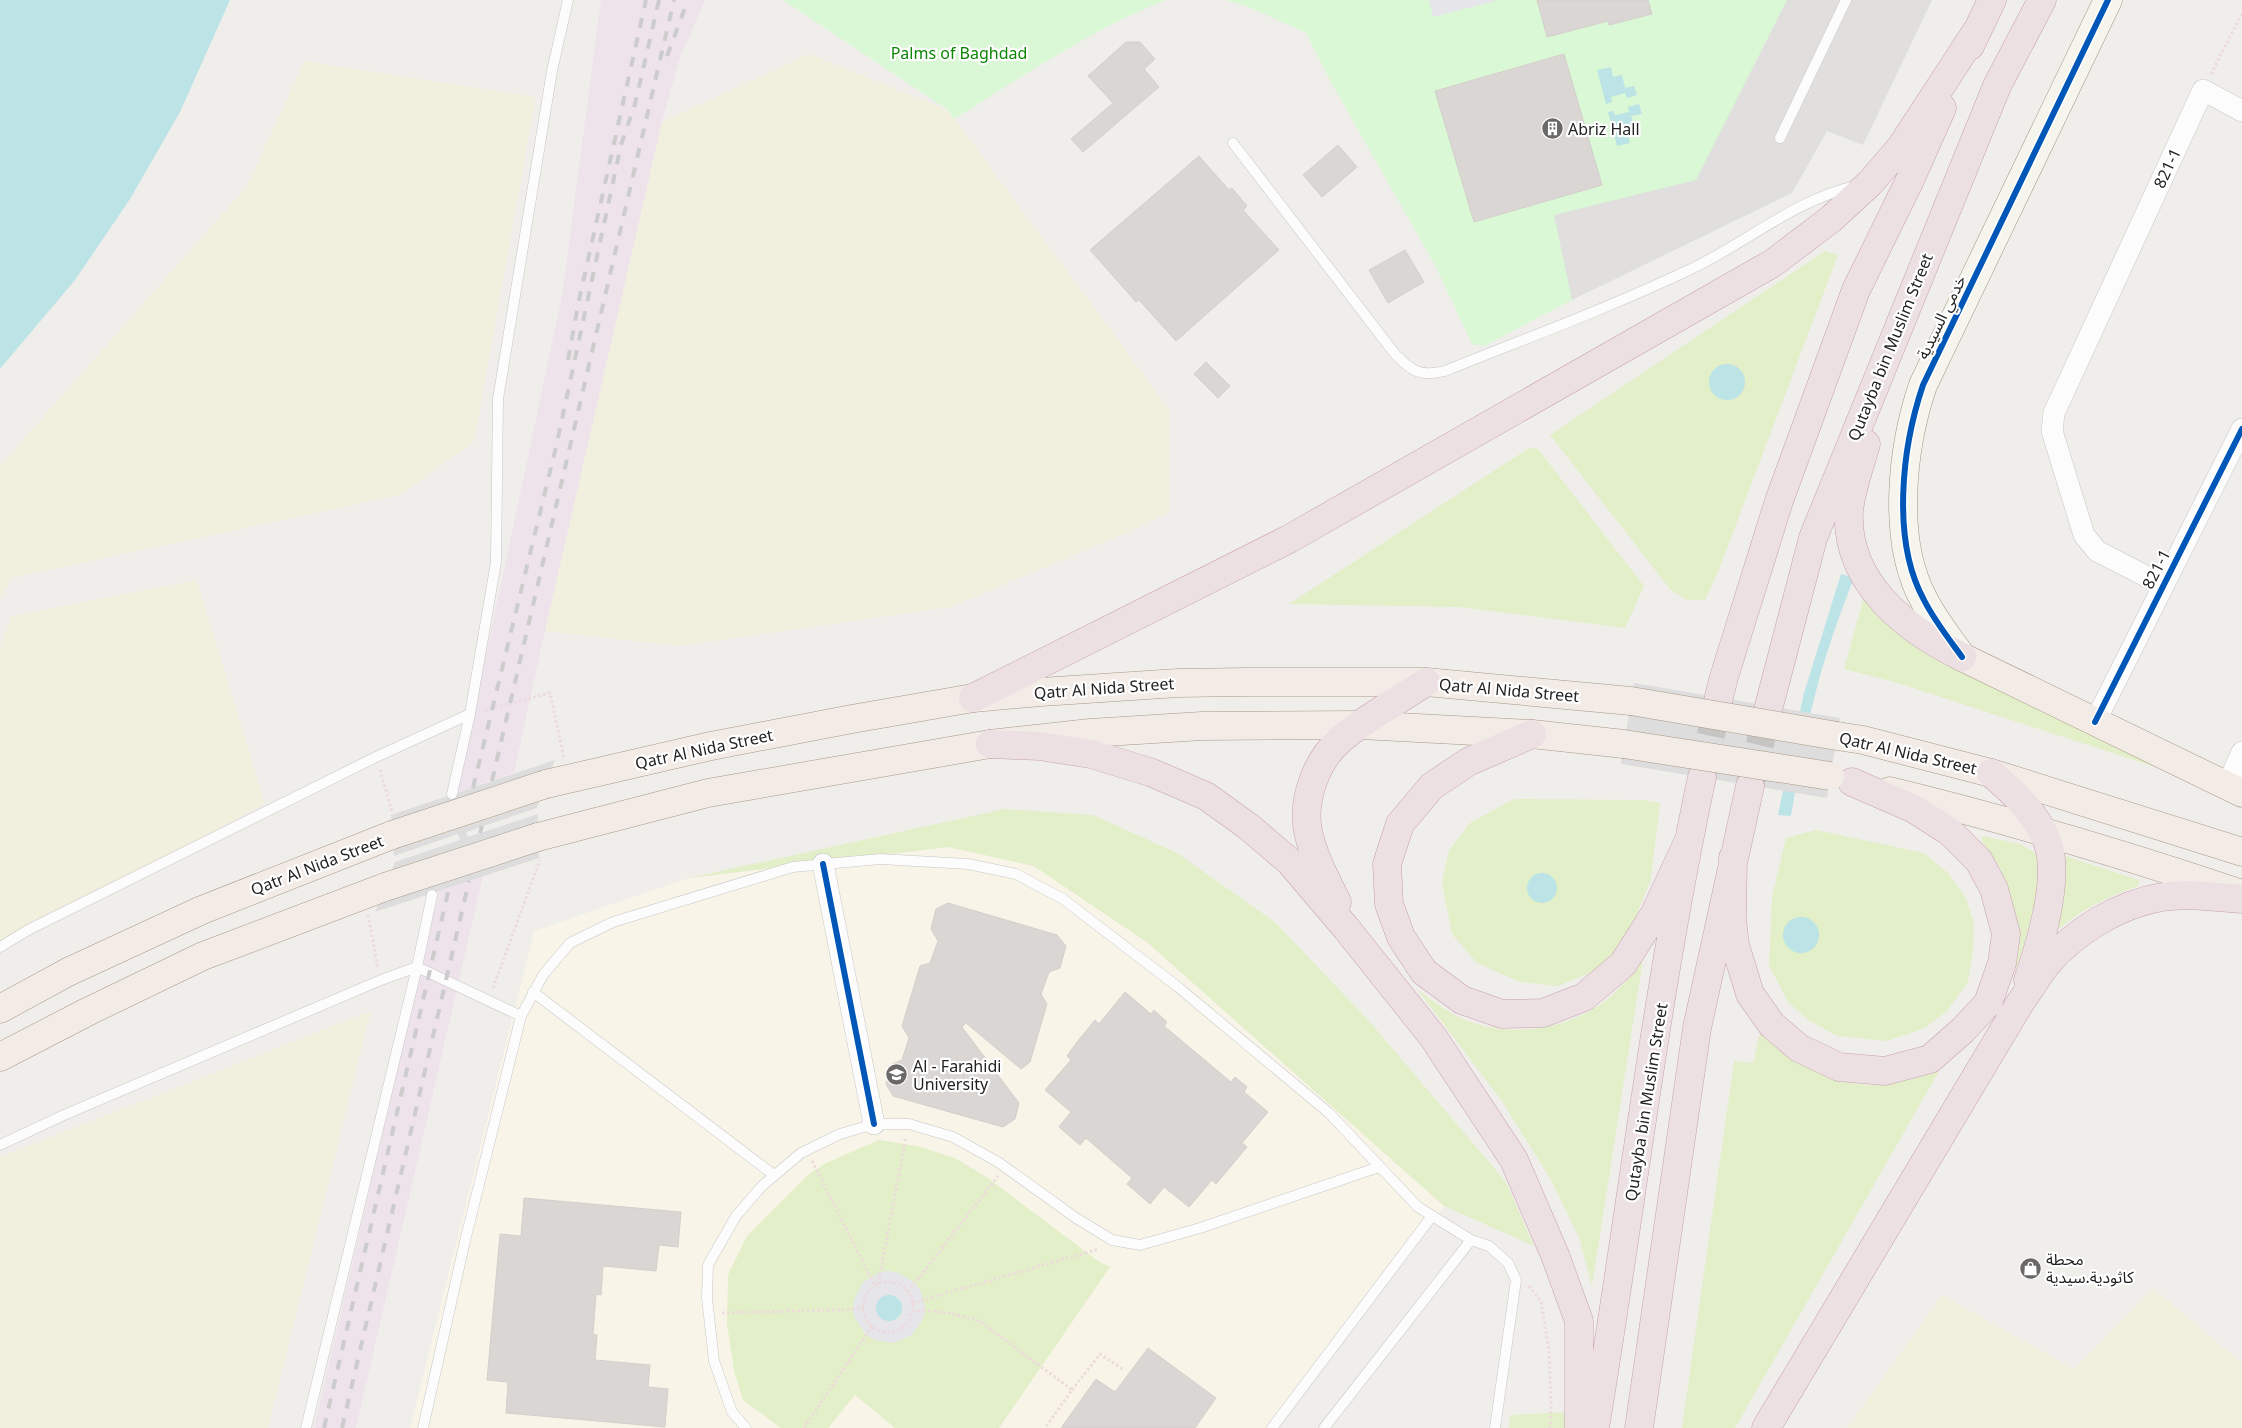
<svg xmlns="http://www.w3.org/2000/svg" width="2242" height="1428" font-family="'Noto Sans','Noto Sans Arabic',sans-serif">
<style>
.industrial{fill:#eee3eb}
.education{fill:#f8f5e8}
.farmland{fill:#f1efde}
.grass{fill:#e2efc8}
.park{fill:#daf7d6}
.parking{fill:#e0dfde}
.plaza{fill:#e5e5ea;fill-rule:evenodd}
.water{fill:#bce3e5}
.pier{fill:#dedddd}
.building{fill:#d9d6d3;stroke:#d4cfcc}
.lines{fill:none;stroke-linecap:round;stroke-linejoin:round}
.highway-tunnel{stroke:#c7c5c3;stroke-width:28;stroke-dasharray:28 14;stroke-linecap:butt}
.lane-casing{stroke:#c7c6c5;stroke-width:11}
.street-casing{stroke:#c7c6c5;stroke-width:22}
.secondary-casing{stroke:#9c9a81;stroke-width:29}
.primary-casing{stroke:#a79886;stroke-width:29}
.highway-casing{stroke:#c89fb1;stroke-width:29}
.path{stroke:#eddbdc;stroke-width:3;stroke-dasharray:2.5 2.5;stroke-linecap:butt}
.lane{stroke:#fdfcfc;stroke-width:10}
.street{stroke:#fdfcfc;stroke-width:21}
.secondary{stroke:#f5f4ed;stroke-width:28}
.primary{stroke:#f3ebe6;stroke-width:28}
.highway{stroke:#ece0e3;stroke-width:28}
.rail{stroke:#ccc;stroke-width:4;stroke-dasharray:10 10;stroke-linecap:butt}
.primary-bridge-casing{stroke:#a79886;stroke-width:29;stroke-linecap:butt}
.primary-bridge{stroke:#f3ebe6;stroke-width:28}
.cycleway-casing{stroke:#fff;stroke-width:9}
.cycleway{stroke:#0057b8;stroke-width:6}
.labels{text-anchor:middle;stroke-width:4.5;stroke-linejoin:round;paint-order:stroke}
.park-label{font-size:16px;fill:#0c8605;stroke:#fff}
.poi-label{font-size:16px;fill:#222;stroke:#fff;text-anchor:start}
.street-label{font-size:16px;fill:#222;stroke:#fff}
</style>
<rect width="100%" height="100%" fill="#f0eeeb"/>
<path class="industrial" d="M601,0H705L679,60L662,122L545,631L514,773L457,792L562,296Z
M483,876L356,1428H314L439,891Z"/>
<path class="education" d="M948,847L1034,866L1148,943L1444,1206L1277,1428H410L534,931L689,878Z"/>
<path class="farmland" d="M809,54L948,110L1169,409L1170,512L1124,534L951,607L680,646L545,631L662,122Z
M304,61L536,97L474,442L400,495L12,578L0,601V466L247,186Z
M197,580L265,804L0,944V647L12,616Z
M371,1011L268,1428H0V1157Z
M2153,1288L2242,1363V1428H1847L1942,1295L2074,1369Z"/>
<path class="grass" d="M1825,251L1838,255L1718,572L1705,600H1686L1670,589L1550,435Z
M1529,448L1538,449L1644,586L1625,628L1459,607L1289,604Z
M1866,589L2183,776L1898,683L1844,669Z
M1514,799L1643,800L1660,803L1651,879L1629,933L1613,955L1595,971L1558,986L1520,982L1477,963L1452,934L1442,883L1449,850L1470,823Z
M1005,809L1093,815L1177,853L1275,922L1369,1021L1506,1182L1534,1246L1444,1206L1148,943L1034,866L948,847L689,878Z
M1816,830L1924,853L1948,873L1966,898L1974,924L1973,951L1968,982L1947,1011L1925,1028L1887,1041L1837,1036L1808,1020L1788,1002L1769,965L1772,897L1786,838Z
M1983,836L2020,844L2039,855L2041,862L2036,916L2020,966L2015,968L2008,893L2000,868L1981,840Z
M2062,855L2139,880L2138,886C2106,897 2080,910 2054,933Z
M1643,959L1592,1286L1579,1237L1551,1180L1502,1101L1417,989C1432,1000 1447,1012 1465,1020C1509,1038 1566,1030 1604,1002C1620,990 1631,975 1643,959Z
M1761,1029C1798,1056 1837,1092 1887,1084C1904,1082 1922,1075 1939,1071L1735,1428H1682L1734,1061L1753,1063Z
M879,1140L917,1146L955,1158L988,1178L1098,1261L1110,1267L999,1428H895L855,1395L828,1428H781L743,1400L734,1371L727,1323L728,1275L747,1236L808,1175L826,1163Z
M1569,1412L1568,1428H1509L1510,1415Z"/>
<path class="park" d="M783,0H1166C1092,29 1022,77 954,119L948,110Z
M1225,0H1932L1863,145L1827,131L1792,193L1572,300L1484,346L1472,344L1436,267L1332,84L1306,33L1249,7Z"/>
<path class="parking" d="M1787,0H1932L1863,145L1827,131L1792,193L1572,300L1554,215L1696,180Z"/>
<path class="plaza" d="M1429,0H1499L1433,17Z
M889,1271L899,1273L915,1283L921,1291L925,1310L923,1319L912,1335L894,1343L875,1340L867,1335L855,1319L853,1309L854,1300L863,1282L880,1272ZM882,1297H896L901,1302L902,1313L898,1319L876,1305Z"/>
<path class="water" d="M0,0H230L180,112L130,199L75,280L0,369Z
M1611,67L1613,77L1622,75L1625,88L1634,86L1637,95L1627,98L1625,93L1611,97L1612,102L1606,104L1597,70Z
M1639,104L1642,114L1631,116L1635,129L1627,131L1630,143L1617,146L1608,112L1613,111L1615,115L1629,112L1628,107Z
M1709 382a18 18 0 1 1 36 0a18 18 0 1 1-36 0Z
M1841,574L1854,578C1839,616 1825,655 1815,695C1804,735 1798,775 1791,816L1778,815L1804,693Z
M1527 888a15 15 0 1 1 30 0a15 15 0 1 1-30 0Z
M1783 935a18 18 0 1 1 36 0a18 18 0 1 1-36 0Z
M876 1308a13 13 0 1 1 26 0a13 13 0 1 1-26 0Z"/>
<path class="pier" d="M1634,683L1840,718L1827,798L1621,764Z
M555,760L537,808L466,832L468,837L538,814L539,858L375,912L395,862L460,840L458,834L394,856L391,815Z"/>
<path class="building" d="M1537,0H1648L1652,14L1609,25L1608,21L1547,37Z
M1126,42H1140L1155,59L1144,69L1159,87L1083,152L1071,139L1113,103L1088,76Z
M1564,54L1602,185L1474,222L1435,91Z
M1338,145L1357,167L1322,197L1303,175Z
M1199,156L1229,190L1232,188L1247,206L1243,210L1279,250L1176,341L1139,300L1136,302L1090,250Z
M1405,250L1424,282L1388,303L1369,270Z
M1206,362L1230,386L1218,398L1194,374Z
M948,903L1057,935L1066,946L1060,968L1049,972L1041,994L1047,1004L1030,1062L1021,1069L966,1023L962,1027L1019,1103L1015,1119L1003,1127L893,1096L886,1084L892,1064L902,1060L909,1038L902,1026L920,966L930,963L938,941L931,929L936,909Z
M1125,992L1151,1014L1154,1010L1167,1022L1164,1026L1231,1082L1235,1077L1247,1087L1244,1092L1268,1112L1242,1143L1247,1147L1216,1184L1212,1180L1189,1207L1164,1187L1150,1204L1127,1184L1132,1178L1086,1138L1080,1145L1059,1127L1071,1112L1045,1090L1071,1060L1067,1056L1077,1042L1095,1020L1099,1024Z
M524,1198L681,1212L678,1247L659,1245L656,1271L603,1266L601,1295L596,1294L593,1334L597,1335L595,1360L650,1365L648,1387L668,1389L665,1427L506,1413L508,1382L487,1380L500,1234L521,1236Z
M1148,1348L1216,1398L1195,1428H1061L1096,1379L1115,1392Z"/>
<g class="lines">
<path class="highway-tunnel" d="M1702,777L1719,697
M1750,786L1769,706"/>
<defs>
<path id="lane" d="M1780,138L1846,0
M1233,143L1395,354C1412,372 1422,377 1445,371C1527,338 1611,307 1691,269C1746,243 1796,199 1856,186
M452,794L470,714L496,562L498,399L552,71L568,0
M0,947L28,930L376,757L470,714
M533,992L774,1175
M0,1145L64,1115L381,980L417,967L521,1016
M306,1428L417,967L432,895
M423,1428L465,1241L521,1016L543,975L570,943L613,922L793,867L880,859L968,864L1016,874L1063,899L1178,987L1329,1113L1418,1207L1471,1240L1489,1246L1508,1263L1516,1280L1495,1428
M746,1428L732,1412L714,1361L707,1298L708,1265L736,1216L762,1186L801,1153L840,1134L874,1124H909L953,1137L998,1162L1076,1218L1112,1240L1140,1245L1200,1228L1379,1167
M1272,1428L1432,1216
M1324,1428L1471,1240"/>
<path id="street" d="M2163,585L2097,551L2084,535L2052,431L2054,413L2203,90L2242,111
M2095,722L2242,429
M2227,786L2242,752
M823,864L874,1124"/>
<path id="secondary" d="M1962,657C1949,639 1934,620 1924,600C1891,540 1902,447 1923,385L2108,0"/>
<path id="primary" d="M1962,657L2242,793
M1837,736L1863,740L1991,773L2242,852
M546,784L711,746L852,719L973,698L1041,692L1178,683L1246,682H1426L1631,701
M1890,791C2009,820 2126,855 2242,894
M538,837L708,793L990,744L1090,733L1202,726L1361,725L1532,734L1624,744
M0,1009L68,972L202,910L392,835
M0,1057L89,1011L203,956L385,887"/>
<path id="highway" d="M1970,46L1992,0
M1866,444C1860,466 1851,489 1849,511C1845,582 1905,629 1962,657
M1719,697L1724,677L1779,501L1856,290L1909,182L1942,108
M973,698L1289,539L1773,263L1831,219L1870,183L1901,147L1978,29
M1769,706L1813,538L1997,86L2042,0
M1532,734L1468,762L1432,786L1400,824L1387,864L1389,904L1401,937L1424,972L1462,1000L1502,1014L1543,1013L1584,997L1623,964L1654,915L1688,842
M990,744L1039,746L1091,754L1150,772L1206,796L1249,827L1290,862L1346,928L1433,1037L1514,1160L1555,1255L1579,1321V1428
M1991,773C2014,793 2035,812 2047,841C2061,877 2040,945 2028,980
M1733,858L1732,920L1735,945L1750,994L1772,1025L1799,1048L1839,1067L1885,1071L1930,1059L1963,1030L1988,1003L2002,963L2006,934L1994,889L1979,861L1950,832L1914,809L1852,782
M1337,902C1326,880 1313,856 1308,831C1302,800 1316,761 1340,740C1365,718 1398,701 1426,682
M1595,1428C1631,1211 1656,992 1702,777
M1639,1428L1697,1028L1750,786
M1766,1428L2020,1003C2029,990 2037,977 2046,965C2075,931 2119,904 2162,897C2188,893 2216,897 2242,899"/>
</defs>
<use href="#lane" class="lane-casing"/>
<use href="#street" class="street-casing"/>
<use href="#secondary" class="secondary-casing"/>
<use href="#primary" class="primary-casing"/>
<use href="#highway" class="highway-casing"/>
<path class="path" d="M2211,74L2242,13
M485,710L550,693L564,758
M380,770L392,812
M368,915L378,968
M493,988L540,860
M812,1161L875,1286
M863 1307a25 25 0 1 1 50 0a25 25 0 1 1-50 0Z
M878,1284L906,1137
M1529,1286L1541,1301L1549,1351L1551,1404L1550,1428
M908,1292L998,1176
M912,1303L1099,1249
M913,1311L925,1310L953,1314L980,1321L1072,1390L1045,1428
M722,1313L864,1309
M1072,1390L1100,1354L1124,1370
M804,1428L873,1325"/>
<use href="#lane" class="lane"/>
<use href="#street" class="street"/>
<use href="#secondary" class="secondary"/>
<use href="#primary" class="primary"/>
<use href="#highway" class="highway"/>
<path class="rail" d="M667,56L688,0
M568,360L579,300L646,0
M492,781L674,0
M473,788L556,447L621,145L635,104L659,0
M480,833L482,826
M324,1428L449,888
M342,1428L469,881"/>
<defs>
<path id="primary-bridge" d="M1631,701L1837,736
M1624,744L1830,776
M392,835L546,784
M385,887L538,837"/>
</defs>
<use href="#primary-bridge" class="primary-bridge-casing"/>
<use href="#primary-bridge" class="primary-bridge"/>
<defs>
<path id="cycleway" d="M1962,657C1949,639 1934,620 1924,600C1891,540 1902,447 1923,385L2108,0
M2095,722L2242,429
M823,864L874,1124"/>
</defs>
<use href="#cycleway" class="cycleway-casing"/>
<use href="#cycleway" class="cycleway"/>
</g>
<defs>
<symbol id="building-disc" viewBox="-11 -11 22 22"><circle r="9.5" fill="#6a6968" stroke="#fff"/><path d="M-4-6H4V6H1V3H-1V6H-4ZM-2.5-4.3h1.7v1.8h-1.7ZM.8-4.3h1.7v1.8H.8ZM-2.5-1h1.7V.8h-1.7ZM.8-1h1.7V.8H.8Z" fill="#fff"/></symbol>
<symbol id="university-disc" viewBox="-11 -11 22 22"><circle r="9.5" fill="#6a6968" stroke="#fff"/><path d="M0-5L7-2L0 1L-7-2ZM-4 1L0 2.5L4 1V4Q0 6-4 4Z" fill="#fff"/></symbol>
<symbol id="shop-disc" viewBox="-11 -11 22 22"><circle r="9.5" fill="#6a6968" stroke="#fff"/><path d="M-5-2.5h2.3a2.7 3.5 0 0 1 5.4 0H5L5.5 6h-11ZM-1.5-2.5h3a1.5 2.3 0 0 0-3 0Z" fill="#fff"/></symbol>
</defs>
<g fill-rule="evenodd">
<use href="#building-disc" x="1540" y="116" width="25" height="25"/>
<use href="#university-disc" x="884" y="1062" width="25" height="25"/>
<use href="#shop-disc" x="2018" y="1256" width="25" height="25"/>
</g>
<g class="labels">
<g class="park-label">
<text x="959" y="59">Palms of Baghdad</text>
</g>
<g class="poi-label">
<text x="1568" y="135">Abriz Hall</text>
<text x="913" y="1072">Al - Farahidi<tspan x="913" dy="18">University</tspan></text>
<text x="2046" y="1265">محطة<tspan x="2046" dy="18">كاثودية.سيدية</tspan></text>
</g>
<g class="street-label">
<text transform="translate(2167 168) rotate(-65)" y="6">821-1</text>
<text transform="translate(1941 317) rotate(-64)" y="6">خدمي السيدية</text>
<text transform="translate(1890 347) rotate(-68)" y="6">Qutayba bin Muslim Street</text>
<text transform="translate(2156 569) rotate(-63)" y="6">821-1</text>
<text transform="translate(1104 688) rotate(-4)" y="6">Qatr Al Nida Street</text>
<text transform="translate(1509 690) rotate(5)" y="6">Qatr Al Nida Street</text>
<text transform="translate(704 749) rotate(-12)" y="6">Qatr Al Nida Street</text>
<text transform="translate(1908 753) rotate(13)" y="6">Qatr Al Nida Street</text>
<text transform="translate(317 865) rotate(-21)" y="6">Qatr Al Nida Street</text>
<text transform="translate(1646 1102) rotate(-81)" y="6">Qutayba bin Muslim Street</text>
</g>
</g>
</svg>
